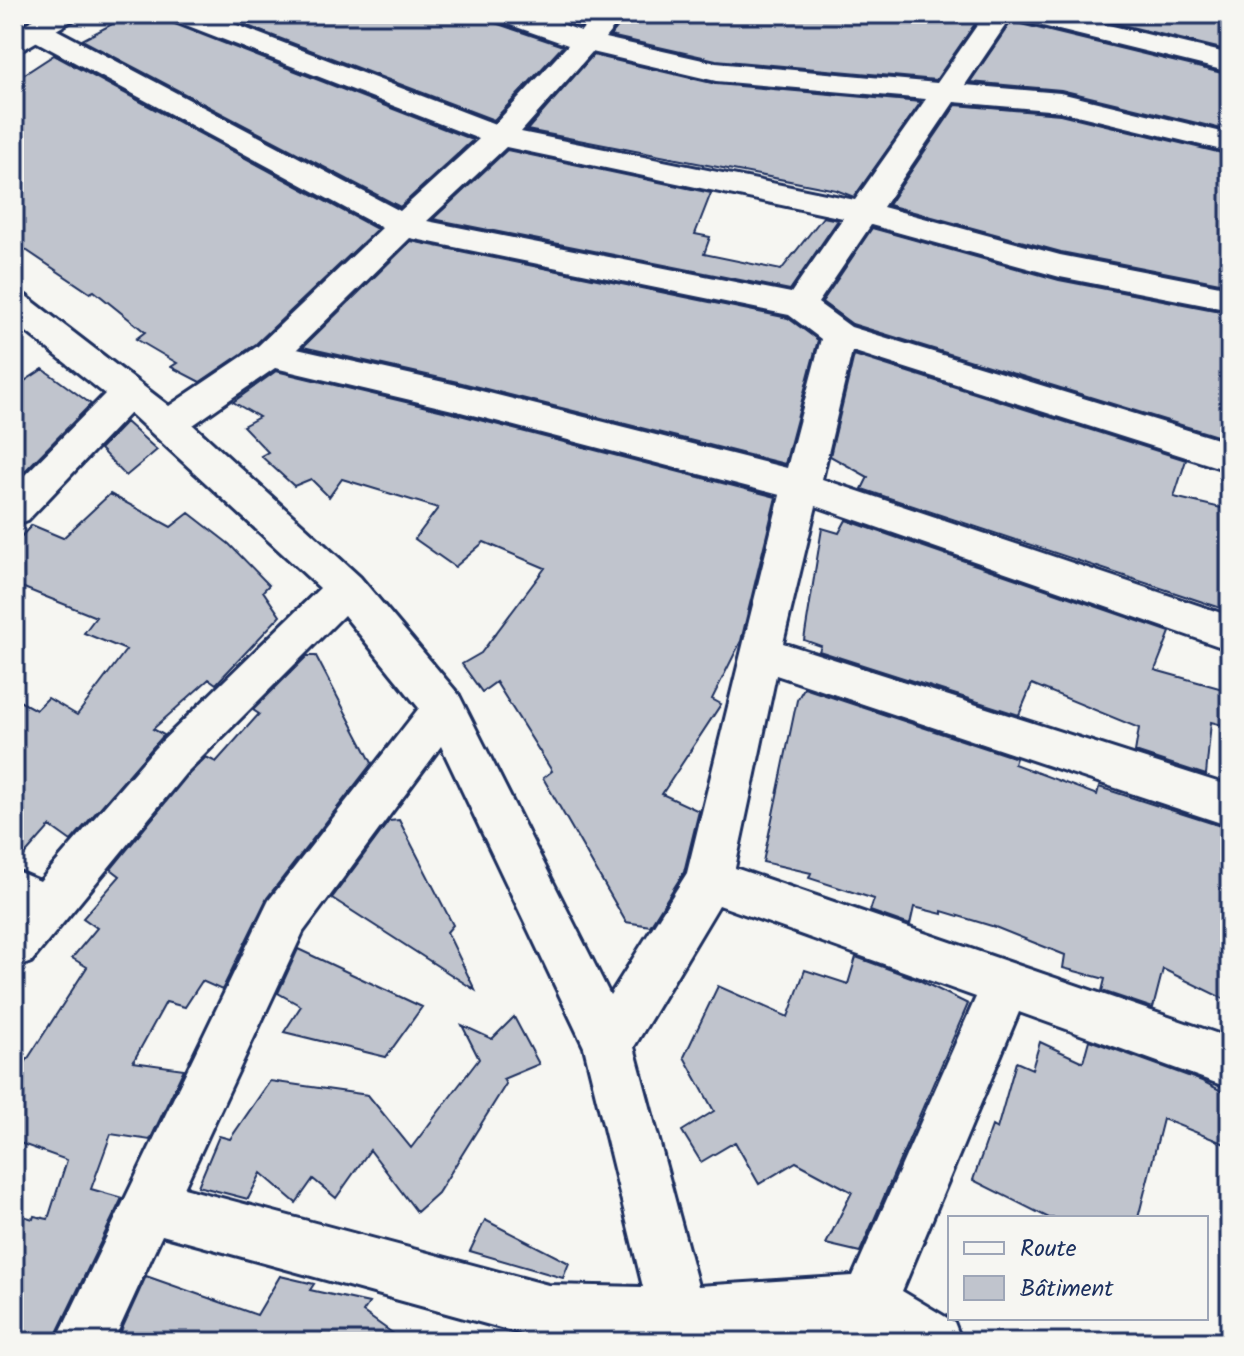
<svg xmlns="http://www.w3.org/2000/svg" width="1244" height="1356" font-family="Kalam,sans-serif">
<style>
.building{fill:#c0c4cd;stroke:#1b2f5e;stroke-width:2}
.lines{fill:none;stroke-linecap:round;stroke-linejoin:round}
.minor-casing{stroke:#1b2f5e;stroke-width:6}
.major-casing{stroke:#1b2f5e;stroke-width:6}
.minor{fill:#f6f6f2;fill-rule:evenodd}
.major{fill:#f6f6f2;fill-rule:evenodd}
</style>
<rect width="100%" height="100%" fill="#f6f6f2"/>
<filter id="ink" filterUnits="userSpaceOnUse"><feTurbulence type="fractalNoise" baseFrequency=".0125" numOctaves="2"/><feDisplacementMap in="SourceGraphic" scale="16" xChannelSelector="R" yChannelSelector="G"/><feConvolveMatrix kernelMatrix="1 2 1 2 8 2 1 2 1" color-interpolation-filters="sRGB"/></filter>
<g filter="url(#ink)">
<path class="building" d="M131,14H166L172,23L473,140L400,207L82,40Z
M216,14H489L495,23L563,46L494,120Z
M542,14H592L580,28Z
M628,14H951L979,18L936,80L716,60L610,36Z
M1102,14H1230V51L1102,20Z
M1013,19L1017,23L1230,75V131L1061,90L970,82Z
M54,55L377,229L256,344L200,382L171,367L177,363L136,339L145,332L94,291L90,293L14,242V81Z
M593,55L716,84L921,102L854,197L836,190L527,130Z
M956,105L1060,114L1230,155V285L1061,252L888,205Z
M507,150L711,193L695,234L710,237L704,254L781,270L823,217L838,220L790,290L433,219Z
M872,228L1059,280L1230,313V440L852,324L822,302Z
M411,241L788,318L818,340L785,464L458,382L303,347Z
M854,355L1186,460L1174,497L1230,510V611L862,489L868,477L830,456Z
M43,369L91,404L14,482V388Z
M276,371L456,414L776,497L741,641L712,699L721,704L662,794L699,811L684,872L650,926L626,922L543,778L552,771L496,682L482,692L462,664L481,653L545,568L484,542L455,567L415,539L438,508L342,479L329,497L311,479L294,486L261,456L268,452L243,426L259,417L233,402Z
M126,422L157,450L126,476L100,449Z
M110,494L171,527L189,513L229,544L269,585L263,591L280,616L216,684L209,679L153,729L164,735L71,841L50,826L14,867V698L36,710L48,698L77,715L126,650L84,633L96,617L14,584V544L32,525L63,538Z
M846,520L1170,632L1155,670L1230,691V727L1211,722L1206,775L1135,752L1139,728L1032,684L1019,715L819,651L821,646L804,640L822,528L839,533Z
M307,656H316L372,763L267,898L222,990L202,981L185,1007L166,1002L133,1062L184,1069L150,1140L111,1134L91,1189L122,1198L53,1341L14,1335V1213L33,1219L34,1216L48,1219L67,1160L14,1141V1080L87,967L72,958L97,928L83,918L120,876L111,869L187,776L206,757L216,762L259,714L253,710Z
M804,688L1016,758L1014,764L1097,795L1099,787L1230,829V1002L1163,969L1153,1008L1102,991L1105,979L1063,968L1065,955L995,927L942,911V914L914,907L910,925L870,911L874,899L809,878L811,873L763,862L797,700Z
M399,820L453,925L447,932L475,990L332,898L389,821Z
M298,949L422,1007L386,1057L284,1032L301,1006L278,993Z
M856,957L919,980L968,1004L860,1252L826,1244L852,1192L796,1162L759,1184L735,1142L701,1162L682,1131L714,1111L684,1057L718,986L788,1017L805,970L848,984Z
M514,1017L539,1064L503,1079L506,1084L438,1193L417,1212L370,1150L336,1198L313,1179L296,1203L261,1173L248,1199L198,1186L219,1136L230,1139L270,1081L368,1095L411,1148L479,1059L462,1025L492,1039Z
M1089,1040L1202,1081L1230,1095V1146L1163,1119L1138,1218H1049L973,1180L992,1126L997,1129L1016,1062L1032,1069L1040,1042L1083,1062Z
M485,1220L569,1263L563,1278L470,1251Z
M146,1276L257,1315L280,1276L314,1284L310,1290L369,1303L363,1312L405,1342H116Z"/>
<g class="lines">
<defs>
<path id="minor" d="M169,14H208L495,124L568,45L496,20L492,14H533L581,31L596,14H625L605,38L716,63L937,83L985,14H1013L965,85L1060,93L1230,134V152L1060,111L954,102L883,207L1060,255L1230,288V310L1060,277L871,225L818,303L851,327L1230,443V471L852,351L822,479L1230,616V650L816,506L783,643L1230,786V826L776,675L735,868L1230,1038V1088L1019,1012L902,1291L954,1322L962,1342H881L863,1331L713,1342L548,1341L162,1235L113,1342H56L269,900L419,708L344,615L185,774L31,962L14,969V870L40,881L155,748L320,588L130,413L28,520L14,525V486L105,394L14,322V293L26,296L169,406L258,346L382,228L26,36L22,30L26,24L36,22L46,24L400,211L479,139L173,20ZM592,52L716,81L926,99L855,200L521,132ZM506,147L843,218L791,293L427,221ZM410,238L789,315L821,339L787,468L457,385L297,349ZM275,368L457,411L780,495L687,873L610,995L459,695L360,577L193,425ZM441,746L584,1047L643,1287L548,1285L184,1188L303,932ZM719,905L976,997L853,1276L698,1286L634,1047Z
M1014,14H1062L1230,54V72L1018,20Z"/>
<path id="major" d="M42,14H77L73,20L24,49L14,52V31Z"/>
</defs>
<use href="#minor" class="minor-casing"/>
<use href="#major" class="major-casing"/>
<use href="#minor" class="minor"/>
<use href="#major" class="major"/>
</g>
</g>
<rect width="1244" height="1356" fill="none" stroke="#f6f6f2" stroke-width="48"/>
<rect x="24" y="24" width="1196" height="1308" fill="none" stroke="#1b2f5e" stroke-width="3" filter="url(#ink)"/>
<rect x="948" y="1216" width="260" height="104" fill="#f6f6f2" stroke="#9ea6b7" stroke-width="2"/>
<rect x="964" y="1242" width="40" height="12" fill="#f6f6f2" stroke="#9ea6b7" stroke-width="2"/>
<text x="1020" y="1256" font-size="24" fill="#1b2f5e">Route</text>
<rect x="964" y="1276" width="40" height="24" fill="#c0c4cd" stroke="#9ea6b7" stroke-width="2"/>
<text x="1020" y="1296" font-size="24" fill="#1b2f5e">Bâtiment</text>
</svg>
